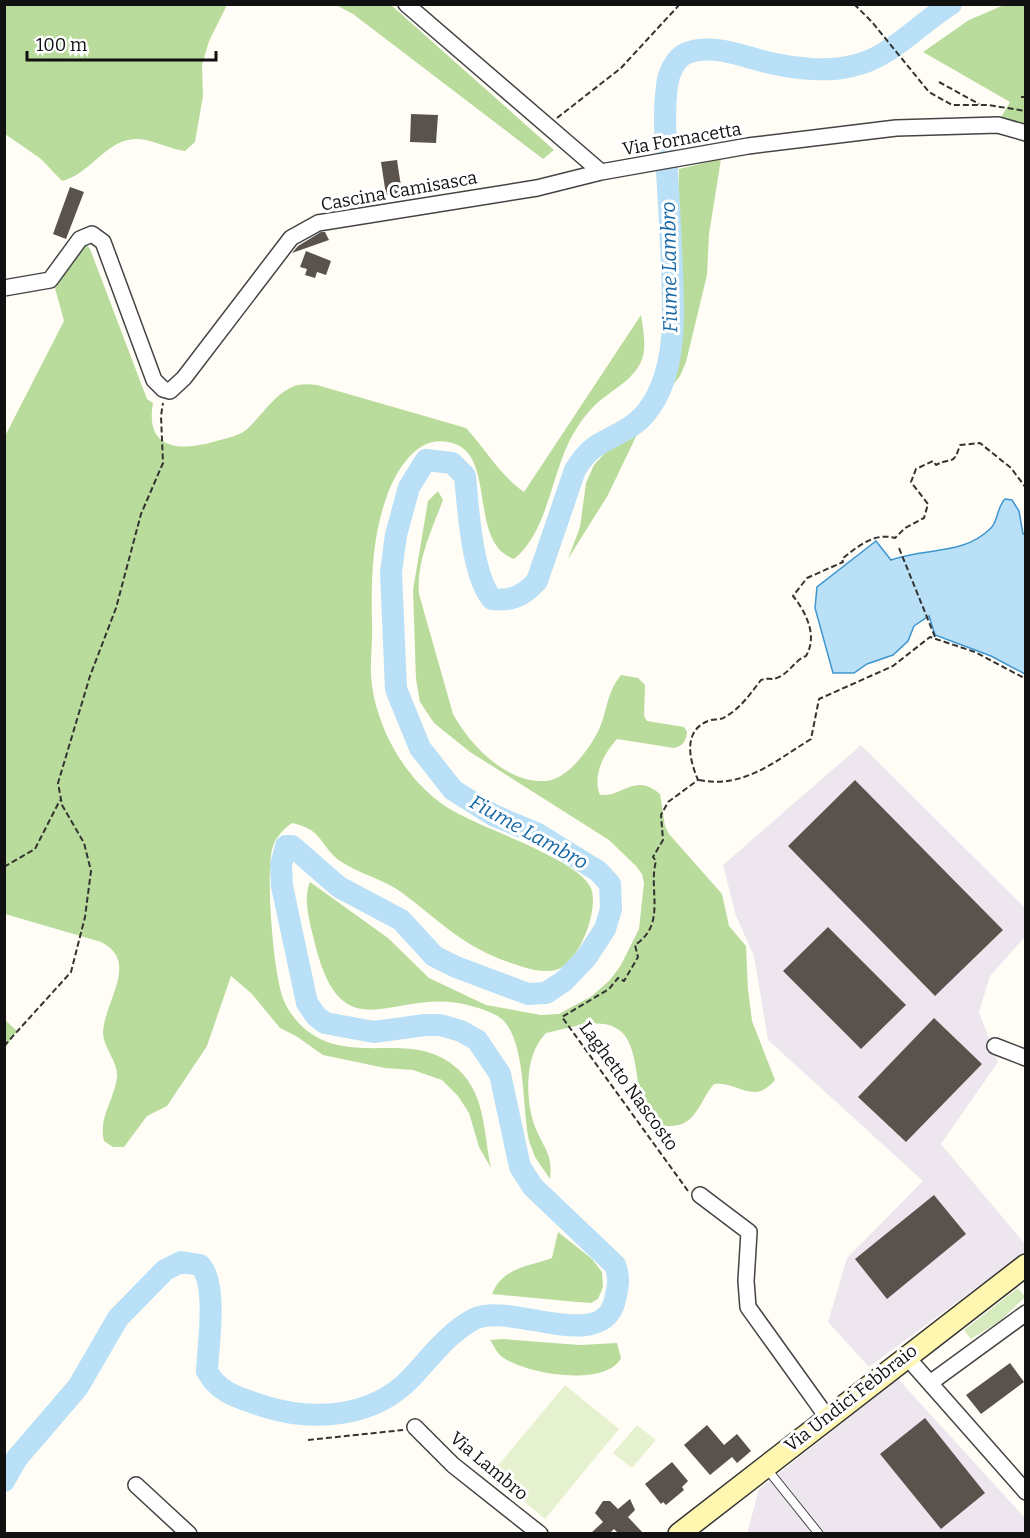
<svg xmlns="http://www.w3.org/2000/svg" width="1030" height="1538" font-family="Bitter,serif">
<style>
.industrial{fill:#eee6ef}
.green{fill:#d5ebbd}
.forest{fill:#b9dc9c}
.pitch{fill:#e6f2cf}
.water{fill:#b9e0f7;stroke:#3f96cf;stroke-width:1.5}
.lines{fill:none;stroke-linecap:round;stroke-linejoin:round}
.stream{stroke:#3f96cf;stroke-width:4}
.river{stroke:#b9e0f7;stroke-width:22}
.building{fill:#5a524d}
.lane-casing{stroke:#444;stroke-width:10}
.street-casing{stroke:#444;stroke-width:18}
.secondary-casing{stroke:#333;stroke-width:24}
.path{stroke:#333;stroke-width:2;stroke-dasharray:6 3;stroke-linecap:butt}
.lane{stroke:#fff;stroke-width:8}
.street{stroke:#fff;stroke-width:15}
.secondary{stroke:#fff6b0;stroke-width:21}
.labels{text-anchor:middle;stroke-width:6;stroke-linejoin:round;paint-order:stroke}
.street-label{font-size:18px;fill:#111;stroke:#fff}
.water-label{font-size:20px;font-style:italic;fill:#1768a6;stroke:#fff}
</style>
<rect width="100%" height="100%" fill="#fffdf5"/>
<path class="industrial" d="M861,745L1025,908V937L990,976L979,1012L998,1062L941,1144L1025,1244V1252L869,1367L828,1322L847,1258L923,1181L768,1040L754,956L736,916L723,865Z
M898,1379L1025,1518V1533L747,1534L759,1489Z"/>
<path class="green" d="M1018,1288L1025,1297L1000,1321L971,1339L964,1330Z"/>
<path class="forest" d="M4,5H227L209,41L202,65L203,96L195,142L185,151C169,149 154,140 139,139C107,137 91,174 62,181L41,159L5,134Z
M336,5H391L554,150L543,159L353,14Z
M1004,5H1025V126L1000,119L1010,102L923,52L969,20Z
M721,159L709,234L707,275L686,362L680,376L641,426L608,495L568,559L580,527L586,483L594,465L661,391L677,361L683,312L678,227L679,169Z
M78,240L84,242L90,249L147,399L153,403C144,453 185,451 220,440C228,438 240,435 246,430C261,417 271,398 290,388C298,383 308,384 317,385L466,428C486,450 500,475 524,492L641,315C643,328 646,343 643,356C637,379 611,390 595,405C581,419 570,437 563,456C550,489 543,536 514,559C466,542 499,450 448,442C417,436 398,468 388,493C372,535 371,579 372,623C373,644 369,665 372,686C379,735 411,788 455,812C485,829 575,859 590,886C601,907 579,964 556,970C543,973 529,969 517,965C463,948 444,924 401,892C382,878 352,872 335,857C318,840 320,829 292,823C281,831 272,841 271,856C267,885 273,974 284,1001C292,1019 307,1034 325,1041C366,1058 415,1035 453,1065C486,1090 483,1131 491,1168L479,1147L469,1113L458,1096L442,1080L413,1070L385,1068L323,1055L296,1036L280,1028L251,993L231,976L207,1046L167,1106L147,1116L124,1147H113L104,1141C98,1118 114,1100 117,1078C119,1063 104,1049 103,1034C103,1002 141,962 101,942L5,914L4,438L64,321L55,288Z
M438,491L443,500C432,529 416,562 419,594L453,714C470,745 506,783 545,781C566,780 585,754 595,737C608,716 604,696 621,675L638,678L645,685L644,716L647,721L684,727L687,732C686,741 683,746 674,748L617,739C604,753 592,776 600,795C623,797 635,772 660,794L665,826L669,834L722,894L729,926L746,946L748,990L752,1021L775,1080C753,1106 738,1081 714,1084C705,1094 700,1109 691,1118C685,1124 677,1126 670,1126C623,1129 651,1043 614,1027C595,1018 566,1029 546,1033C524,1055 525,1099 535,1127C544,1149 553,1154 550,1179L535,1157L529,1141C522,1108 526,1046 504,1021C496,1013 482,1009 471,1006C396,984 343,1058 315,944C311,926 302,900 310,882L388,938L429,978L486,1005L541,1015L559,1014L592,996L610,980L621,965L639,929L644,883L642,874L636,866L609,840L470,752L434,723L420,702L416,679L413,590L428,501Z
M4,1019L17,1031L5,1048H4Z
M558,1232L592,1259L602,1272L603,1287L598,1299L591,1303L577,1302L492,1294C503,1267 528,1267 552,1258Z
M503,1339L580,1345L617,1343L621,1358C606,1388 523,1374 501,1356C496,1352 494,1345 490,1340Z"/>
<path class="pitch" d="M565,1385L619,1429L545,1519L491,1474Z
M637,1425L656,1440L632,1468L613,1453Z"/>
<path class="water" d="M1005,499L1012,500L1019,511L1023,534H1025V674L991,656L935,635L929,616L914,626L908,641L893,655L867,664L854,673H833L815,608L817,587L876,541L891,560C926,547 963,556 991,528C998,521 997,507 1005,499Z"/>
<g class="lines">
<path class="stream" d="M932,4L940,12"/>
<path class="river" d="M4,1481L17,1458L78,1387L118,1318L165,1270L181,1262L200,1265C218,1284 208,1345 207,1371C219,1394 240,1398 263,1406C313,1422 373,1418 411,1378C431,1357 448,1333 474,1319C510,1301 602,1355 615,1300C618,1286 620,1278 615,1265L533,1187L520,1167L500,1074L477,1040L461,1031L440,1025H425L374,1032L325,1023L316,1016L307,1003L282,886L281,865L286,846H292L339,887L401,920L434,956L456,967L528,994L546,993L564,981L586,958L605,929L611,909L610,884L598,871L538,834L493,815L453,790L420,748L396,689L391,572L396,535L409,487L426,460L452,463L465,476C468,507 472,576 492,599C513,601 523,596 537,581L575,470C593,441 603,444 630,427C664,405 673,355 673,317C673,269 670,221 667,172C666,144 663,115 667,86C668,74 675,58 687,53C714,42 748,59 775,64C798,69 829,72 852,66C891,58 918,24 951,4"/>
</g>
<path class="building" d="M411,114L438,115L436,143L410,142Z
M397,160L402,193L386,195L381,162Z
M70,187L84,192L66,239L53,234Z
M321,232H325L329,240L292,253L298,246Z
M306,251L331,261L326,275L317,272L315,278L305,275L307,269L300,267Z
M855,780L1003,930L935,996L788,846Z
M828,927L906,1005L861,1049L783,971Z
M934,1018L982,1064L906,1142L858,1097Z
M934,1195L966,1234L887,1299L855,1259Z
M1010,1363L1024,1382L981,1414L966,1395Z
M925,1418L985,1493L941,1529L880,1454Z
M707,1425L724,1445L737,1434L751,1451L737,1463L732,1457L710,1475L684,1445Z
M672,1462L688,1481L682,1487L684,1490L666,1505L663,1502L661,1504L645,1484Z
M630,1499L635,1510L628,1517L643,1533H618L614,1529L610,1533H591L603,1522L595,1513L603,1501H610L618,1509Z"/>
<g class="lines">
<defs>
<path id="lane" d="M767,1469L819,1534"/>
<path id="street" d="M406,4L601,172
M4,288L50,280L80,239L92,234L103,242L154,380L163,389L170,391L184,378L291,238L318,223L537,188L601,172L748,146L896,128L998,125L1026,133
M995,1046L1026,1058
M700,1195L749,1232L746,1281L748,1307L827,1417
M906,1356L1026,1492
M930,1383L1026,1313
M415,1427L453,1465L540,1534
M136,1485L189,1534"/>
<path id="secondary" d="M679,1534L1026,1265"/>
</defs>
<use href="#lane" class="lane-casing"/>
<use href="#street" class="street-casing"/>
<use href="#secondary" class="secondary-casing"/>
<path class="path" d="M854,4L872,22L929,92L952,105H988L1026,111
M939,82L979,104
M1021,97H1026
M557,118L621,68L680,4
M899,548L935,637
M699,780C744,789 775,761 811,739L819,699L893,666L930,637L975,652L1026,679
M4,867L35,849L60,800
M4,1046L71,972L85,917L91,871L84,843L62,805L58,783L90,676L116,608L141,514L163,463L161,416L163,403
M688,1191L562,1017L609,989L618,978L624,981L638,957L635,945C667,924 648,890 656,861L653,857L663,840L661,815L668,802L698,780C689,759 682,729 711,720C716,719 721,720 725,717C741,708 750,694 761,680C768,677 772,681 779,677C790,672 795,660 806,656C818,636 806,612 793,596L807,578L843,562L842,559C857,547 874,532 895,538L905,528L924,518L928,504L911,482L916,469L933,461L936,465C953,456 953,467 960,445L980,443L1011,468L1026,488
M308,1440L403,1430"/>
<use href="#lane" class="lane"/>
<use href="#street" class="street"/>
<use href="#secondary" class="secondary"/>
</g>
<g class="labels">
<g class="street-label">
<text transform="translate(682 139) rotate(-10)" y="6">Via Fornacetta</text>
<text transform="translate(399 191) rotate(-10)" y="6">Cascina Camisasca</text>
<text transform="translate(629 1086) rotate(54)" y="6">Laghetto Nascosto</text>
<text transform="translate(851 1398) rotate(-38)" y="6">Via Undici Febbraio</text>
<text transform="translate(489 1466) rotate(40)" y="6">Via Lambro</text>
</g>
<g class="water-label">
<text transform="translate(669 267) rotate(-91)" y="7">Fiume Lambro</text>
<text transform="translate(529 832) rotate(29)" y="7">Fiume Lambro</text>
</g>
</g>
<rect width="1030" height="1538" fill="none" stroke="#111111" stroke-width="12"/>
<path d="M27 51v9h189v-9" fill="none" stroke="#111111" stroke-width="3"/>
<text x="36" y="51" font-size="18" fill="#111111" stroke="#ffffff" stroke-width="4.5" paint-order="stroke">100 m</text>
</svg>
